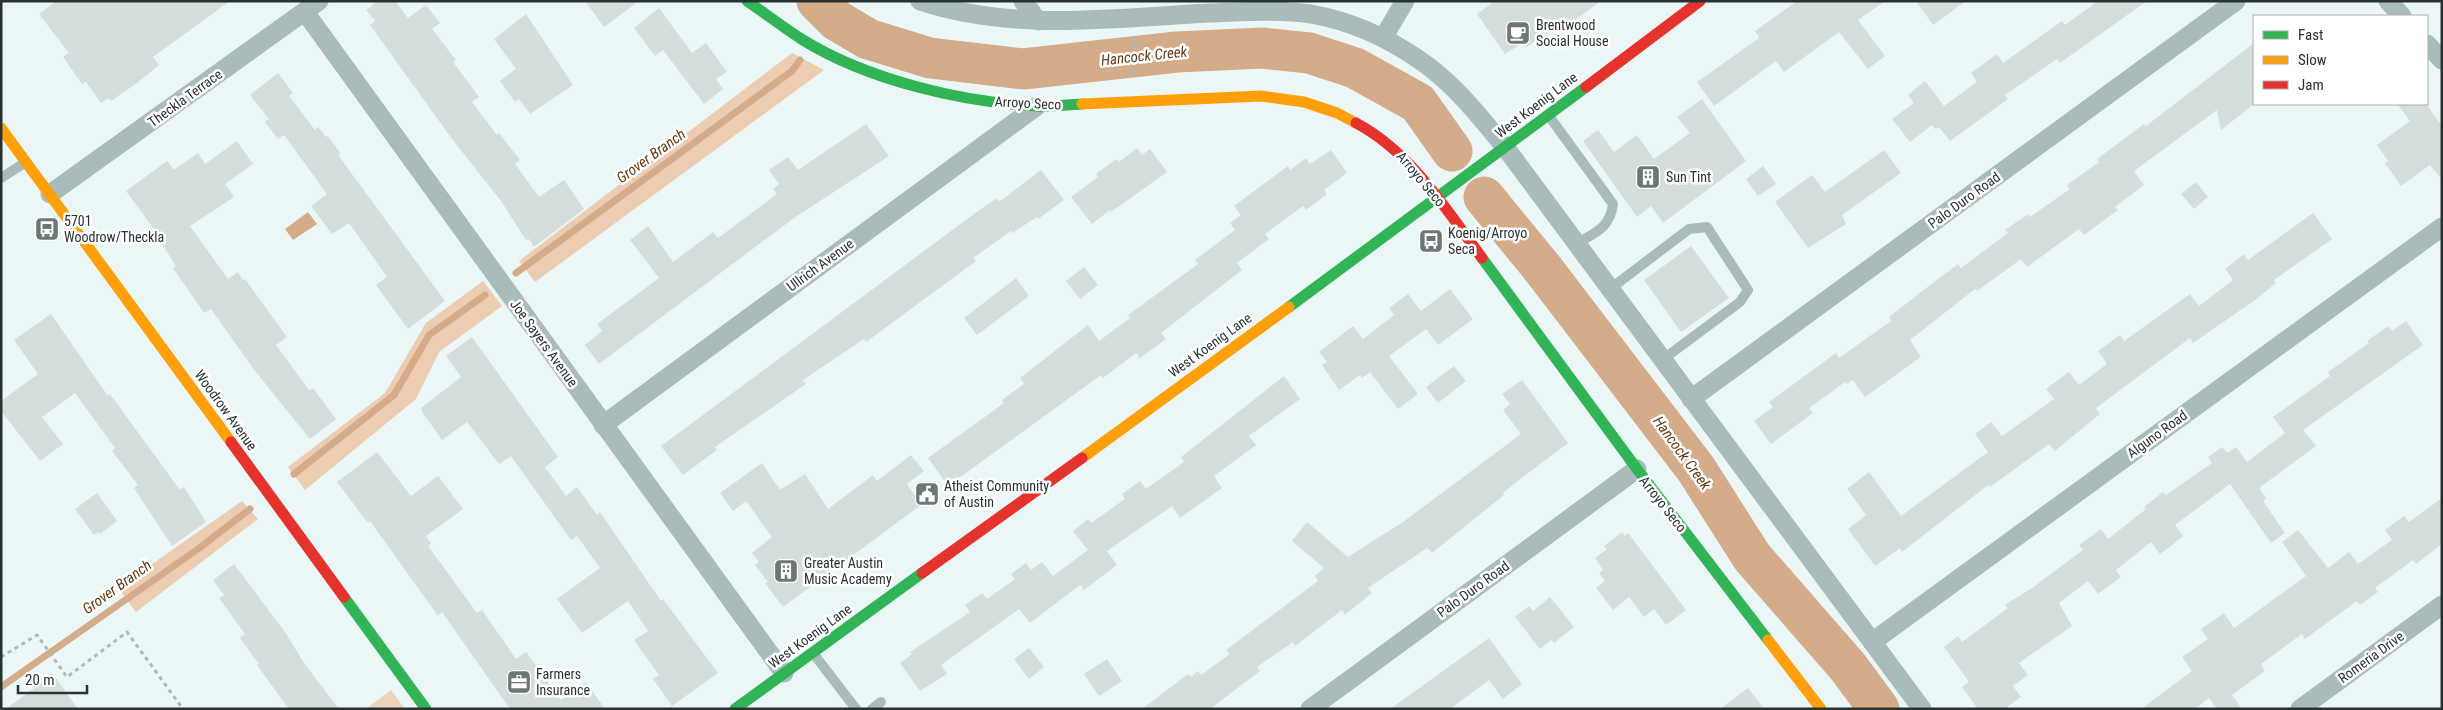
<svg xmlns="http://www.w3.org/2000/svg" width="2443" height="710" font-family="'Roboto Condensed',sans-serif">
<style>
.green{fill:#edd4bc}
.forest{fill:#eccdb1}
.water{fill:#d5ac8a}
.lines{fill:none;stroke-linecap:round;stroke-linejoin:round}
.stream{stroke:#d5ac8a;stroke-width:7}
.river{stroke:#d5ac8a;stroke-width:41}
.building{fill:#d4dedd}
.path{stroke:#aabbba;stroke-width:3;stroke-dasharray:4 4;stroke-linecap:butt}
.lane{stroke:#a9bcbb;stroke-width:10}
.street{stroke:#a9bcbb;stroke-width:19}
.fast{stroke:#30b455;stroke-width:11}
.slow{stroke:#ff9f0a;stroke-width:11}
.jam{stroke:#e5322d;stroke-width:11}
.labels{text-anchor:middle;stroke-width:5;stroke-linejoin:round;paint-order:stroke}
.poi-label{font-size:14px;fill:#293231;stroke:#fff;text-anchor:start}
.street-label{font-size:14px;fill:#293231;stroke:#fff}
.water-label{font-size:15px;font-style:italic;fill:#653a15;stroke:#fff}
</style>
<rect width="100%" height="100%" fill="#ebf7f6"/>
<path class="green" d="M391,690L405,709H366Z"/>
<path class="forest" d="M792,53L824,70L535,282L519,261Z
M483,281L502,306L439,352L416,399L305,490L288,467L385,393L426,323Z
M242,501L258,519L136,612L118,588Z"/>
<path class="water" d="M308,212L317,224L293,240L285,229Z"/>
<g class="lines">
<path class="stream" d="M826,31L836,20
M516,273L792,71L800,60
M294,474L394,395L429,335L485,295
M1,687L198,549L250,509"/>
<path class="river" d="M817,1L836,20L868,39L930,58L1023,69L1177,52L1262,48L1309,53L1355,68L1418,103L1452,151
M1484,197L1543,269L1696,469L1752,557L1848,667L1879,709"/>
</g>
<path class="building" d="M56,1H230L153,57L159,65L137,83L111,101L108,98L101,103L86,82L82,84L63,57L69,53L39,14Z
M378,1H395L408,18L426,5L440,23L432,29L456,60L453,62L479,97L472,102L497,135L499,133L520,160L515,164L539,197L564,180L584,209L534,247L529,239L526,240L501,201L452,139L370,25L375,21L366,10Z
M585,1H639L604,27Z
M1495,1H1601L1571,23L1567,18L1527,47L1524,42L1505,54L1477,14Z
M1797,1H1885L1858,20L1885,56L1868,69L1839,32L1784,72L1776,61L1714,106L1697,82L1759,38L1755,31Z
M1916,1H1966L1933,25Z
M2098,1H2147L2060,63L2057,59L2005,95L2008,99L1950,141L1939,127L1935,129L1932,125L1910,142L1892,119L1914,103L1908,95L1925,81L1944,106L1977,82L1971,73L1997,54L2003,63L2062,21L2065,25Z
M659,8L692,53L706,43L727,72L716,79L723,89L704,104L663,50L655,56L634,28Z
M526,14L573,85L530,114L519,99L515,102L500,81L516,69L494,39Z
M2254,43V104L2221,130L2217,110L2134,171L2144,185L2115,207L2118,210L2084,235L2079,229L2027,267L2021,259L1977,291L1975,289L1910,340L1921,357L1865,397L1853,380L1847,384L1845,382L1809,408L1813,413L1771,444L1754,421L1773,407L1769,402L1836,353L1839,358L1891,321L1889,317L1921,292L1958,264L1961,268L2008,233L2005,230L2028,214L2030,217L2070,189L2067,185L2099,162L2097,159L2144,124L2146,126Z
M278,73L293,93L289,96L315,130L318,127L326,137L328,136L341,154L338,155L445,301L408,329L376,285L387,277L349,223L332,234L311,206L327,194L284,135L278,139L265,122L269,119L250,95Z
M1702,99L1746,161L1663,223L1651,206L1637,217L1583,141L1598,130L1614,152L1637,135L1654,159L1690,133L1677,117Z
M2397,104H2426L2442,126V180L2430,165L2401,186L2385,163L2388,161L2377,145L2410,121Z
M866,124L889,156L794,218L599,364L585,345L602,331L597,324L659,278L630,240L648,226L673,262L713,232L718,238L777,194L773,189L779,184L769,170L788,157L798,170Z
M237,141L253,164L225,184L234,197L190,226L228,279L238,272L243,280L245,279L287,337L276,345L309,390L313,388L336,419L310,439L255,371L211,309L204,313L173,268L176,266L160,241L162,240L126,191L167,161L174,170L198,153L205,164Z
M1137,148L1142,155L1150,149L1167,172L1111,212L1110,210L1092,224L1071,197L1098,177L1096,174L1116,159L1119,162Z
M1331,150L1347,173L1324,190L1327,194L1306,210L1303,206L1265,234L1269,239L1237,263L1242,270L1161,333L1166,339L1140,358L1136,353L1103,378L1101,375L948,486L928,458L1004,403L1002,400L1024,384L1020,378L1088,325L1099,341L1130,318L1128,315L1198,264L1195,260L1235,230L1230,223L1241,215L1234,206L1288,166L1290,170L1306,158L1310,164Z
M1884,150L1901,173L1842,215L1846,224L1808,248L1775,202L1812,175L1825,192Z
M1763,166L1776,184L1758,196L1746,179Z
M1041,170L1064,200L1038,219L1037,217L1012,233L1011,231L973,258L976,261L866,342L864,339L803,380L806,384L715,447L717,450L683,475L661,446L978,211L997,198L999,202Z
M2196,182L2208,197L2194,209L2181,194Z
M2313,213L2332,239L2274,280L2276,283L2255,300L2193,343L2190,338L2096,408L2100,414L2055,451L2049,444L1990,487L1988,485L1902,552L1900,548L1875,566L1848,529L1866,515L1847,489L1869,472L1901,516L1988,452L1975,434L1991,422L2002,436L2054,399L2046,389L2069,372L2079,385L2107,364L2098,351L2120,335L2124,341L2190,294L2199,306L2233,280L2225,269L2244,254L2248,260Z
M1691,246L1729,298L1681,332L1644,280Z
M1084,267L1098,285L1080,299L1066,281Z
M1016,278L1029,296L977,335L964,318Z
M1450,289L1473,319L1438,345L1426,329L1389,356L1418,394L1398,409L1370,372L1362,378L1360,375L1339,390L1322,365L1327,362L1319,352L1353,326L1363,339L1394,315L1389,308L1408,294L1421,311Z
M51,314L108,396L110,394L180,490L184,487L206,522L172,546L134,488L138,485L112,451L115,448L75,393L42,417L63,444L40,461L1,411V401L38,374L14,340Z
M2406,321L2423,345L2303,430L2316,446L2259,488L2266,498L2263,501L2285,533L2271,543L2230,484L2175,525L2183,536L2167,549L2160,554L2151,542L2116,570L2121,577L2098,594L2088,581L2059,603L2072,626L2019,663L2028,675L2013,686L2021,697L2004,709H1978L1962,687L1969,682L1944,647L1958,636L1962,642L2008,608L2005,605L2032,588L2083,550L2079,545L2101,529L2108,539L2146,509L2144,507L2163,492L2166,495L2212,463L2208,457L2222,447L2227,453L2236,447L2247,462L2285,433L2273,417L2330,376L2328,372L2369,343L2367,341L2388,326L2392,331Z
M472,337L558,457L545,467L566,496L577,487L597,515L600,512L661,601L663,599L718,673L672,706L653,679L659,675L634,640L648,631L628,601L582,633L557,599L600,568L577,536L571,540L511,456L499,464L467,422L442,440L423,413L421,408L461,377L446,356Z
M1454,366L1466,381L1438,403L1426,387Z
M1284,376L1300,399L1249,436L1256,445L1214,476L1222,488L1180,518L1172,506L1107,551L1117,565L1084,590L1080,585L1030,623L1019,609L941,665L947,674L920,691L900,663L912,654L910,652L970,612L965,605L982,593L987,599L1015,579L1011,574L1026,563L1031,570L1042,562L1053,576L1088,550L1073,531L1088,519L1091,523L1125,499L1122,494L1140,481L1146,489L1184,462L1181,457Z
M1522,380L1568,443L1515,483L1503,493L1504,495L1432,553L1427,548L1368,588L1372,593L1345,615L1342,610L1295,646L1293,642L1257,667L1260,671L1210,709H1142L1188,674L1191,677L1198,671L1201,675L1230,654L1226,650L1318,581L1315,576L1324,568L1292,541L1307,522L1348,557L1403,522L1521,434L1503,410L1510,404L1502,394Z
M377,452L411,496L438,476L463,509L426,536L431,544L428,546L477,613L482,610L516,659L526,652L561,700L586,682L605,709H510L442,612L438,616L370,521L368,523L337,482Z
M911,455L924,471L907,484L921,505L783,607L765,583L768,582L755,565L759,562L752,553L772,537L746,501L733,511L720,493L762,463L780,490L805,474L828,509L873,475L877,481Z
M97,493L117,521L100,534L98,532L94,535L75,509Z
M2442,498V544L2416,564L2413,560L2375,588L2378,592L2360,605L2357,601L2305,639L2302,634L2261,664L2265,671L2232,695L2242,709H2217L2209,698L2195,709H2141L2192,671L2182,657L2208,639L2201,629L2224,613L2234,628L2306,576L2282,542L2298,530L2328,568L2349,552L2358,564L2392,540L2385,530L2404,516L2409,522Z
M1622,532L1625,536L1628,533L1686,610L1666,625L1654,609L1644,617L1629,597L1613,610L1596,588L1605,581L1599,573L1603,570L1595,558L1607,549L1604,546Z
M234,564L285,632L304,663L339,709H289L257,665L259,664L240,638L245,634L219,598L224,595L213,580Z
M1550,597L1574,627L1554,643L1551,640L1540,649L1515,617L1529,606L1533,611Z
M1489,638L1522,684L1503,699L1489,680L1450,709H1390Z
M1029,648L1044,667L1029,679L1014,659Z
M1107,659L1122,681L1099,696L1084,674Z
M53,674L78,709H6Z
M1748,688L1764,709H1720Z"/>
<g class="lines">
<path class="path" d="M1134,37V76
M1,657L37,635L67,677L127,632L183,709"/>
<path class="lane" d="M1549,116L1613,204C1610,228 1595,233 1576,244
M1,178L26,162
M1610,289L1689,229L1707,227L1748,290L1740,302L1662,360
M813,653L856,709
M872,709L881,702"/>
<path class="street" d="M920,1C1014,32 1113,18 1209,13C1243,12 1277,9 1311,14C1350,21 1386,37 1418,59C1453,82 1479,116 1505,147L1922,709
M1023,1L1038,21
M2388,1L2402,16
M305,12L784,673
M1383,38L1405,1
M2427,44L2442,60
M50,194L319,1
M1691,399L2236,1
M603,425L1037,106
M1872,642L2442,227
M1310,709L1637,469
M2300,709L2442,605"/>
<path class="fast" d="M747,1C766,14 784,28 803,40C868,80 961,102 1036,106C1051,107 1067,105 1082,104
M1482,258L1637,469L1768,640
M1289,307L1586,87
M344,597L426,709
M735,709L922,573"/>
<path class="slow" d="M1082,104L1261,96L1304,102L1337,113L1356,123
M1,128L231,442
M1082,458L1289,307
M1768,640L1821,709"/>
<path class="jam" d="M1586,87L1700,1
M1356,123C1411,152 1446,209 1482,258
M231,442L344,597
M922,573L1082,458"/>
</g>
<defs>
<symbol id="cafe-square" viewBox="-11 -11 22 22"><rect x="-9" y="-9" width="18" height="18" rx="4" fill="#6d7776" stroke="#fff"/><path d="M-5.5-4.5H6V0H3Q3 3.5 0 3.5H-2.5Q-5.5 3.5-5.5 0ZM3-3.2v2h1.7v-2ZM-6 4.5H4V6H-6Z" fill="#fff"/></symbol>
<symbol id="building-square" viewBox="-11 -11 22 22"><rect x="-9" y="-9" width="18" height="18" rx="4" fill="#6d7776" stroke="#fff"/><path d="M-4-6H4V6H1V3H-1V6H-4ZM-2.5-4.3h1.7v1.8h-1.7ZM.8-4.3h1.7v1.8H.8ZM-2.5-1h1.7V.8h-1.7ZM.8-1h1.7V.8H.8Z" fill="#fff"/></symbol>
<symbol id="bus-square" viewBox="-11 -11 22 22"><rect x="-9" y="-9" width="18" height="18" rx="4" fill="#6d7776" stroke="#fff"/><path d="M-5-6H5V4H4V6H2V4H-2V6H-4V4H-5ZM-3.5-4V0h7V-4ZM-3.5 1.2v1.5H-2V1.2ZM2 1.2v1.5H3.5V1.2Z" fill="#fff"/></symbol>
<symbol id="civic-square" viewBox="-11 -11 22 22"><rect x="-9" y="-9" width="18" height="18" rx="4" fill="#6d7776" stroke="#fff"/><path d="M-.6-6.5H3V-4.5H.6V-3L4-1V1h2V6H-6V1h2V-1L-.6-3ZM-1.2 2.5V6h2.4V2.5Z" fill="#fff"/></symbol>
<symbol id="office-square" viewBox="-11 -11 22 22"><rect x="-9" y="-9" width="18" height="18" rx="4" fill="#6d7776" stroke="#fff"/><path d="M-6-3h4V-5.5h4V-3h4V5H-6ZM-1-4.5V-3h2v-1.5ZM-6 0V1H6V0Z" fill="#fff"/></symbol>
</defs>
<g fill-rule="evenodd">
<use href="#cafe-square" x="1504" y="19" width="28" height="28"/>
<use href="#building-square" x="1634" y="163" width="28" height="28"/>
<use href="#bus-square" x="33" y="215" width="28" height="28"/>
<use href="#bus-square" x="1417" y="227" width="28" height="28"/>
<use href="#civic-square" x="913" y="480" width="28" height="28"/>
<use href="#building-square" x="772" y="557" width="28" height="28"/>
<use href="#office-square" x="505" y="668" width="28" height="28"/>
</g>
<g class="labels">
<g class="poi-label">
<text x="1536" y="30">Brentwood<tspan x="1536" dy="16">Social House</tspan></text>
<text x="1666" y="182">Sun Tint</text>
<text x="64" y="226">5701<tspan x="64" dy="16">Woodrow/Theckla</tspan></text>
<text x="1448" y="238">Koenig/Arroyo<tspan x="1448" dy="16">Seca</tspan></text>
<text x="944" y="491">Atheist Community<tspan x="944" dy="16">of Austin</tspan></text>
<text x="804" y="568">Greater Austin<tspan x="804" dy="16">Music Academy</tspan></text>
<text x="536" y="679">Farmers<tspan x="536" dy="16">Insurance</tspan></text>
</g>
<g class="street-label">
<text transform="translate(185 98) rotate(-36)" y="5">Theckla Terrace</text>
<text transform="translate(1028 103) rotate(3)" y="5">Arroyo Seco</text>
<text transform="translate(1536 105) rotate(-37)" y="5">West Koenig Lane</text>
<text transform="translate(1421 179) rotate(50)" y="5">Arroyo Seco</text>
<text transform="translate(1964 200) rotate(-36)" y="5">Palo Duro Road</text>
<text transform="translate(820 265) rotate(-36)" y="5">Ullrich Avenue</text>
<text transform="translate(544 343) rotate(54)" y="5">Joe Sayers Avenue</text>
<text transform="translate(1210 345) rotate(-36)" y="5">West Koenig Lane</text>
<text transform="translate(226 410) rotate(54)" y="5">Woodrow Avenue</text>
<text transform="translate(2157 434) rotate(-36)" y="5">Alguno Road</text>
<text transform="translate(1663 504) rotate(52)" y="5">Arroyo Seco</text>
<text transform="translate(1473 589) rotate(-36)" y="5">Palo Duro Road</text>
<text transform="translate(810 636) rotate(-36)" y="5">West Koenig Lane</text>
<text transform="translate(2371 657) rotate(-36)" y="5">Romeria Drive</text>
</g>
<g class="water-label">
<text transform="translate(1144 56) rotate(-6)" y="5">Hancock Creek</text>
<text transform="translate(651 156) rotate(-36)" y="5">Grover Branch</text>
<text transform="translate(1682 453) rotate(54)" y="5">Hancock Creek</text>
<text transform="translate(117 587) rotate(-36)" y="5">Grover Branch</text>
</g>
</g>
<rect width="2443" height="710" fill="none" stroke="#293231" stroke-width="5"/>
<rect x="2253" y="15" width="175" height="90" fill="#ffffff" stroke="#a9adad"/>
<rect x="2263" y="31" width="25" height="8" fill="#30b455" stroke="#a9adad"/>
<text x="2298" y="40" font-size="15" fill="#293231">Fast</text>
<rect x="2263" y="56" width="25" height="8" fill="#ff9f0a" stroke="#a9adad"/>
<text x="2298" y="65" font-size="15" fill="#293231">Slow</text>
<rect x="2263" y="81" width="25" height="8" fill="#e5322d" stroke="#a9adad"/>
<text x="2298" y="90" font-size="15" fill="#293231">Jam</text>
<path d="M18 685v8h69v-8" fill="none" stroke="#293231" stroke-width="2.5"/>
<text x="25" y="685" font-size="15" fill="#293231" stroke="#ffffff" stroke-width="4" paint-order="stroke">20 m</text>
</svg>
